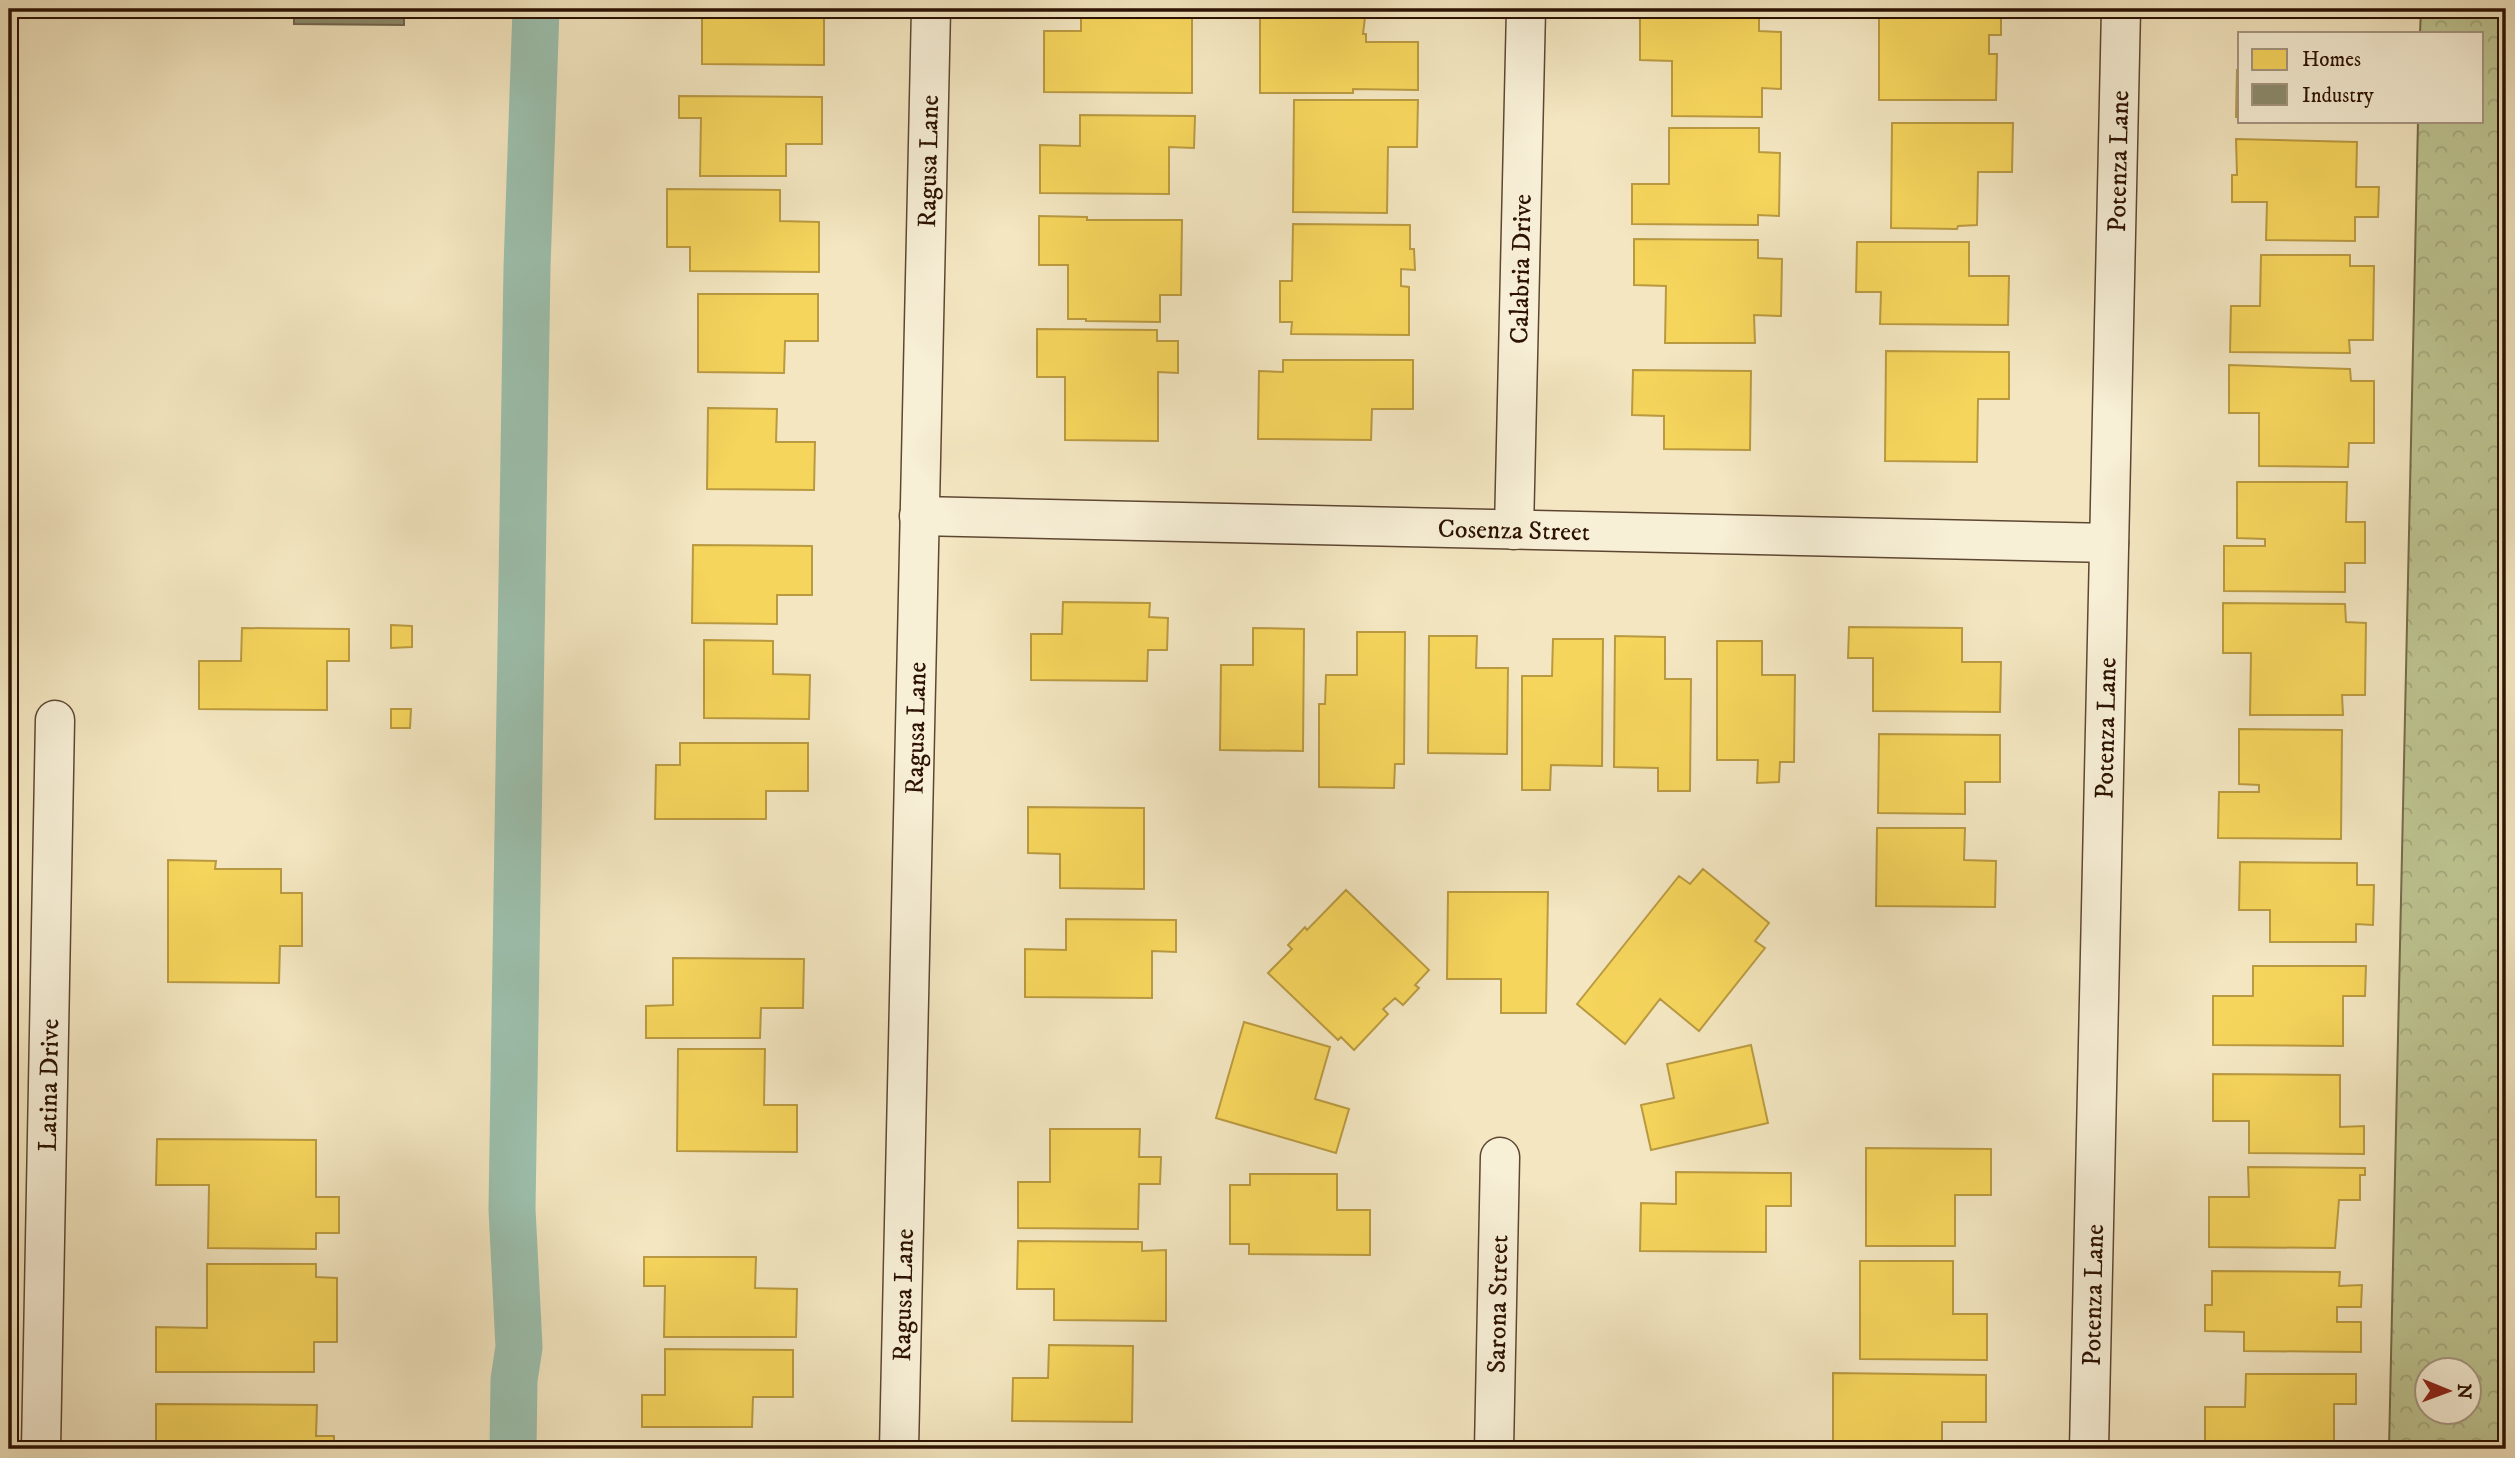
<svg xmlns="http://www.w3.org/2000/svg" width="2515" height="1458" font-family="'IM FELL DW Pica',serif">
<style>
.park{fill:url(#park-crowns);stroke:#756b4a;stroke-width:2;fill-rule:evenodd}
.homes{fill:#f6d55c;stroke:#ba9a41;stroke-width:2}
.industry{fill:#8c8c6e;stroke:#70674e;stroke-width:2}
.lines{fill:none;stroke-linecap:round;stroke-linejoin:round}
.canal{stroke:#9cc0ae;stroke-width:47}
.minor-casing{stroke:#5e4732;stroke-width:41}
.minor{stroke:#f7efd6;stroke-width:38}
.labels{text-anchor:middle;stroke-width:7;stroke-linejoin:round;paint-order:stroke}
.street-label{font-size:26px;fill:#2d1203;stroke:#f7efd6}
</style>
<defs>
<pattern id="park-crowns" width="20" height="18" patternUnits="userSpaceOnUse" patternTransform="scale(1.75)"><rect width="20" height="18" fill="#bdc491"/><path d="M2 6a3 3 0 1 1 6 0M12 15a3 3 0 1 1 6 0" fill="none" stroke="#a3a77b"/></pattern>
</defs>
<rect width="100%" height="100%" fill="#f3e6c0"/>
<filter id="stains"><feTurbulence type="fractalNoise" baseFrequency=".00286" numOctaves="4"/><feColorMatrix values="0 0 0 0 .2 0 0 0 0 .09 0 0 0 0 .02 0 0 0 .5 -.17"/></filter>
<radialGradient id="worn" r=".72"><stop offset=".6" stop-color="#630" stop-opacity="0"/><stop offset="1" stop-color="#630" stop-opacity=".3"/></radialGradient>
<path class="park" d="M2421,9H2506V1449H2389L2418,121H2482V33H2420ZM2428,1370H2470V1412H2428Z"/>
<path class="homes" d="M702,9H789V18H824V65L702,64Z
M1081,9H1192V93L1044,92V31H1081Z
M1260,9H1366L1363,34H1366V42H1418V90L1353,89V93H1260Z
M1879,9L2001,10V35H1989V54H1997L1996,100H1879Z
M1640,12L1759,13V31L1781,32V89L1762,88V117L1672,116V61L1640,60Z
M2237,70H2240V117H2236Z
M679,96L822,97V144H786V176H700L701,118H679Z
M1294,100H1418L1417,147H1388L1387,213L1293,212Z
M1080,115L1195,116L1194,148L1169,147V194L1040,193V145L1080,146Z
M1892,123H2013L2012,172H1978L1977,225L1958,226L1957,229L1891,228Z
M1669,128H1759V152L1780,153L1779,216L1758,215V225L1632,224V184H1669Z
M2236,139L2357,142L2356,187H2379L2378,217H2355V241L2266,240L2267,202H2232V175H2237Z
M667,189L780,190V221L819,222V272L690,271V247H667Z
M1039,216L1087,217V220H1182L1181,295H1160V322L1086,321V319H1068V265H1039Z
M1293,224L1410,225V249H1414L1415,270L1401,269V286L1409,287V335L1291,334L1292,322H1280V281H1292Z
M1634,239L1758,240V258L1782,259L1781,316L1754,315L1755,343H1665L1666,286L1634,285Z
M1857,242H1969V276H2009L2008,325L1880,324L1881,292H1856Z
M2261,255H2350V266H2374L2373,340H2349L2350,353L2230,352L2231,306H2260Z
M698,294H818V341H785L784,373L698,372Z
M1037,329L1157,330V341H1178V373L1158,372V441L1065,440V377H1037Z
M1886,351L2009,352V399H1978L1977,462L1885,461Z
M1283,360H1413V409H1372L1371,440L1258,439L1259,371L1283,372Z
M2229,365L2350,369L2351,381H2374V443H2349L2348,467L2259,466V413H2229Z
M1633,370L1751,371L1750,450L1664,449V416L1632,415Z
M708,408L777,409L776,442H815L814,490L707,489Z
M2237,482H2347L2346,522H2365V563H2345V592L2224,591V546H2265V539L2237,538Z
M693,545L812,546V595H777V624L692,623Z
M1063,602L1150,603L1149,617L1168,618L1167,650H1148L1147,681L1031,680V634H1062Z
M2223,603L2345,604L2346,622L2366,623L2365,695H2342L2343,715H2250L2251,653H2223Z
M391,625L412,626V647L391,648Z
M1849,627L1962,628V662H2001L2000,712L1873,711V658H1848Z
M242,628L349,629V661H327V710L199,709V661H241Z
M1253,628L1304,629L1303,751L1220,750L1221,665H1253Z
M1357,632H1405L1404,764H1395L1394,788L1319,787V704H1325L1326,675H1357Z
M1429,636H1477L1476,668H1508L1507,754L1428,753Z
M1615,636L1665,637V679H1691L1690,791H1658V768L1614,767Z
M1553,639H1603L1602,766L1551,765L1550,790H1522V676H1552Z
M704,640L773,641V674L810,675L809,719L704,718Z
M1717,641H1762V675H1795L1794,762H1780L1779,782L1757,783L1758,760H1717Z
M391,709H411L410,728H391Z
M2239,729L2342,730L2341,839L2218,838L2219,792H2259V785L2239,784Z
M1879,734L2000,735V782H1965V814L1878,813Z
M680,743H808V791H766V819H655L656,765H680Z
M1028,807L1144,808V889L1060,888V854L1028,853Z
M1877,828H1965L1964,860L1996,861L1995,907L1876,906Z
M168,860L216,861L215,869H281V893H302V946H280L279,983L168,982Z
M2240,862L2357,863V885H2374L2373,925L2356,924V942H2270V910H2239Z
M1703,869L1769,923L1755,941L1765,948L1699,1031L1660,999L1625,1044L1577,1004L1679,876L1690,884Z
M1346,890L1429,970L1415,985L1419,988L1403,1005L1395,998L1383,1009L1388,1014L1354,1050L1341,1037L1338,1040L1268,973L1292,949L1288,945L1305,927L1307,930Z
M1448,892H1548L1546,1013H1501V979H1447Z
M1066,919L1176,920V952L1152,951V998L1025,997V949L1066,950Z
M673,958L804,959L803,1008H761L760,1038H646V1006L673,1005Z
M2253,966H2366L2365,996H2343V1046L2213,1045V996H2253Z
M1244,1022L1330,1047L1315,1099L1349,1109L1336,1153L1216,1118Z
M1751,1045L1768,1123L1651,1150L1641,1105L1674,1098L1667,1064Z
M678,1049H765L764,1105H797V1152L677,1151Z
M2213,1074L2340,1075V1127L2364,1126V1154L2249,1153V1121H2213Z
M1050,1129H1140L1139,1157H1161L1160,1184H1139L1138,1229L1018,1228V1182H1050Z
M157,1139L316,1140V1197H339V1233H316V1249L208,1248L209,1185H156Z
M1866,1148L1991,1149V1195H1955V1246H1866Z
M2248,1167L2365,1168V1175H2360V1200H2339L2335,1248L2209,1247V1197H2249Z
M1676,1172L1791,1173V1206H1766V1252L1640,1251L1641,1203L1676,1204Z
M1250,1174H1337V1210H1370V1255L1249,1254V1244H1230V1185H1250Z
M1018,1241L1142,1242V1251L1166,1250V1321L1054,1320V1289H1017Z
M644,1257H756L755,1288L797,1289L796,1337H664L665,1286H644Z
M1860,1261H1953V1314H1987V1360L1860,1359Z
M207,1264H316V1277L337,1278V1342H314V1372H156V1327L207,1328Z
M2212,1271L2340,1272L2339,1286L2362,1285L2361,1307H2337V1322H2361V1352L2244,1351V1332L2205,1331V1305H2212Z
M1049,1345L1133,1346L1132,1422L1012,1421L1013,1378H1048Z
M665,1349L793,1350V1397H753L752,1427H642V1395H665Z
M1833,1373L1986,1375V1422H1942V1449H1833Z
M2246,1374H2356V1404H2334V1449H2205V1407H2245Z
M156,1404L317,1405L316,1436H334V1449H156Z
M639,1443H750L749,1449H639Z
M1011,1447H1129V1449H1011Z"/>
<path class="industry" d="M294,9H404V25L294,24Z"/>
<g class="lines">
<path class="canal" d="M513,1449L514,1380L519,1347L512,1209L527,267L536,9"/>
<defs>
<g id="minor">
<path id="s1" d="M919,516L2109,543"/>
<path id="s2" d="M1514,530L1526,9"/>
<path id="s3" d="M41,1449L55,720"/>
<path id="s4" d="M899,1449L931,9"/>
<path id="s5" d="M1494,1449L1500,1157"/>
<path id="s6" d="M2089,1449L2121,9"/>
</g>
</defs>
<use href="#minor" class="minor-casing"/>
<use href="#minor" class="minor"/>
</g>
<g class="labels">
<g class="street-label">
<text dy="9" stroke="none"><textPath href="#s4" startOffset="1288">Ragusa Lane</textPath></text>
<text dy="9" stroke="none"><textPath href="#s6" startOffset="1288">Potenza Lane</textPath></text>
<text dy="9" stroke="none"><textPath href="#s2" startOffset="261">Calabria Drive</textPath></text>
<text dy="9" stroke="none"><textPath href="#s1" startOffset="595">Cosenza Street</textPath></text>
<text dy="9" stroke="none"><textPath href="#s4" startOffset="721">Ragusa Lane</textPath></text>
<text dy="9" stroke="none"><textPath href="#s6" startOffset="721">Potenza Lane</textPath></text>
<text dy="9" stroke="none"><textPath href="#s3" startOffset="364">Latina Drive</textPath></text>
<text dy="9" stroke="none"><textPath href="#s4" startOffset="154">Ragusa Lane</textPath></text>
<text dy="9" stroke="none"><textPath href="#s6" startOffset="154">Potenza Lane</textPath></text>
<text dy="9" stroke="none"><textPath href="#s5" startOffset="145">Sarona Street</textPath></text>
</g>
</g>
<rect width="2515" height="1458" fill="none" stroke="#f3e6c0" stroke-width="35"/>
<rect x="10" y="10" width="2494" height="1437" fill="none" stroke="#2d1203" stroke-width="3.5"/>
<rect x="18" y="18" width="2480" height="1423" fill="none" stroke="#2d1203" stroke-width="2"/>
<rect x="2238" y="32" width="245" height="91" fill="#f7efd6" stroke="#a69782" stroke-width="2"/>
<rect x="2252" y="49" width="35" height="21" fill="#f6d55c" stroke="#a69782" stroke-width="2"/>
<text x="2302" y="66" font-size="21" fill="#2d1203">Homes</text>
<rect x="2252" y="84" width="35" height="21" fill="#8c8c6e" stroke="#a69782" stroke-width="2"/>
<text x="2302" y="102" font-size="21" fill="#2d1203">Industry</text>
<g transform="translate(2448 1391) rotate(91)"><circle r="33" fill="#f7efd6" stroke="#a69782" stroke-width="2"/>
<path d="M0-5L12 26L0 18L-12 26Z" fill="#8f2418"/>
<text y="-10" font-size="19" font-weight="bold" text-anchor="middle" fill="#2d1203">N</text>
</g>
<rect width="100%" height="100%" filter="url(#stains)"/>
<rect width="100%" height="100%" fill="url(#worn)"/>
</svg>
